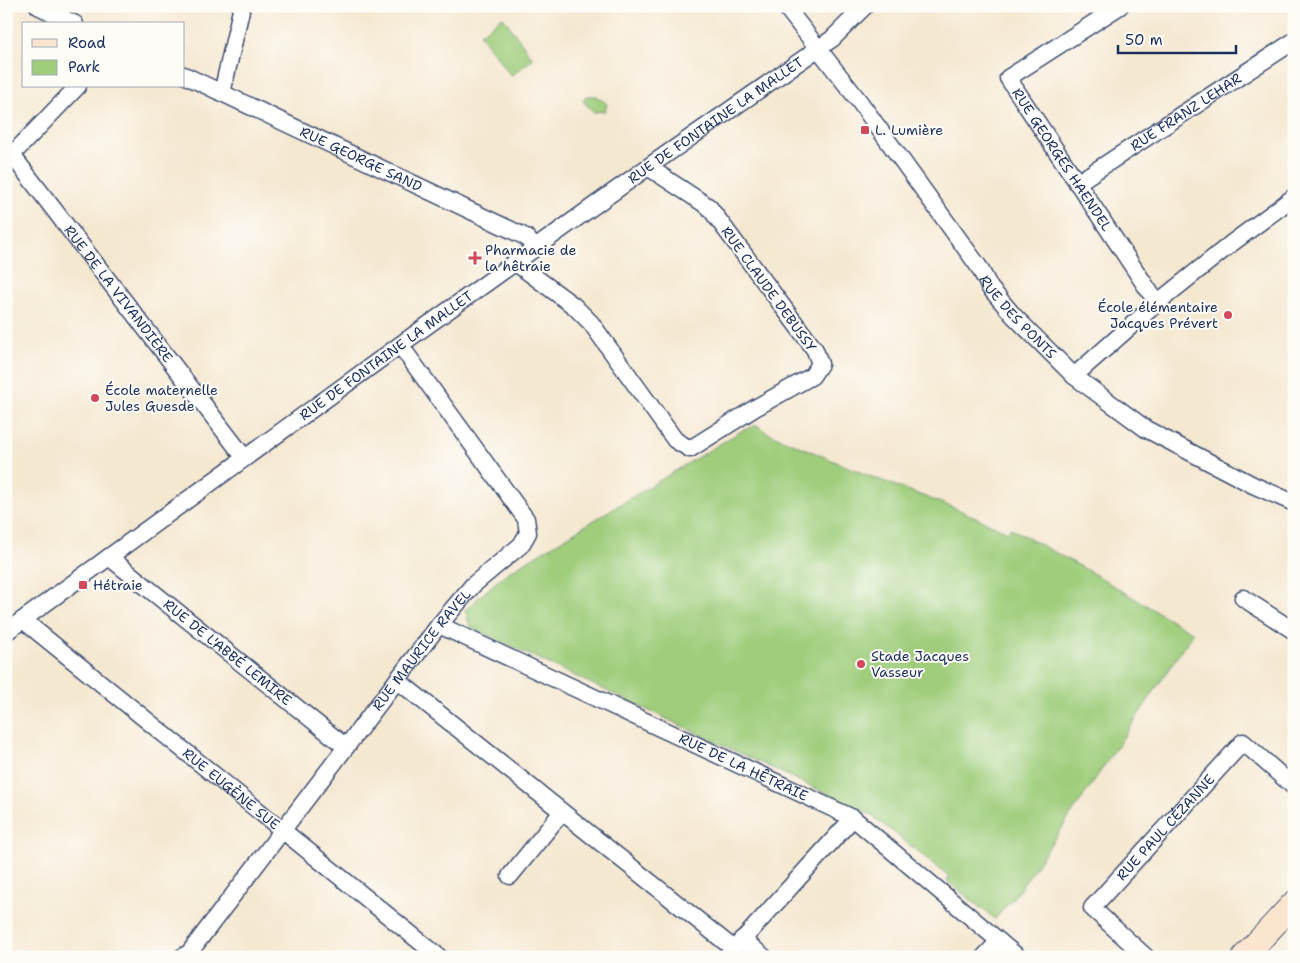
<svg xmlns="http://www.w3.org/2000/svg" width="1300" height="963" font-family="'Shantell Sans',sans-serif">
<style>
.park{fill:#9fcd7b;stroke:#5d7e6c}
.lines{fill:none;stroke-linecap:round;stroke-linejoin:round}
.street-casing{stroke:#3c4b6f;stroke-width:19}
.secondary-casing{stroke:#3c4b6f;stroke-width:26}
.street{stroke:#fff;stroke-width:16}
.secondary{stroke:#fce5cf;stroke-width:24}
.poi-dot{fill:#d1495b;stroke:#fdfcf7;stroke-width:2}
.labels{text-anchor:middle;stroke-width:4;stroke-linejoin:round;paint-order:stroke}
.street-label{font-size:14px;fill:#1b2f5e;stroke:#fdfcf7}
.poi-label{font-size:14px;fill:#1b2f5e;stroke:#fdfcf7;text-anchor:start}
</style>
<rect width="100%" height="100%" fill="#fdfcf7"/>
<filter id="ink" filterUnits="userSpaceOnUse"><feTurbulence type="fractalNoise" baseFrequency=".02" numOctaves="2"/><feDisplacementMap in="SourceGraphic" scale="10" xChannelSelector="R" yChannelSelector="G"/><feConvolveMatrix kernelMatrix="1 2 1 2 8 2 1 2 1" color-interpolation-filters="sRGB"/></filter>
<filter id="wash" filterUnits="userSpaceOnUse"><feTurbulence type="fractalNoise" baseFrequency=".0096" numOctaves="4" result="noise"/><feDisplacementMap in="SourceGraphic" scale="20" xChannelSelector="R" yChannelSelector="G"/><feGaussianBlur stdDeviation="1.12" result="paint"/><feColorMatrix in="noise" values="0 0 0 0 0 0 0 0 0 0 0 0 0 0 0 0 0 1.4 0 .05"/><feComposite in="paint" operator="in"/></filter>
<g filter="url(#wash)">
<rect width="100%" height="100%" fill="#f5e8d1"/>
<path class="park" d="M503,17L533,59L511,76L480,34Z
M587,96H596L607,104L605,111L593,112L583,101Z
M757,425L766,432L867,475L957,509L1008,532L1010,528L1107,581V582L1193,633L1092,784L1018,892L995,919L947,881L950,877L870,814L470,627L465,610L504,575L741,431Z"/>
</g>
<g filter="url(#ink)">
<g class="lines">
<defs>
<g id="street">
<path d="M38,6L75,24"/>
<path id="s1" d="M785,6L859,101L979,267L990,288L1014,316L1074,376L1086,385L1146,429L1253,485L1294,503"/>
<path id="s2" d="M1120,6L1008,78L1157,303"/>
<path id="s3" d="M184,75L526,237L535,248"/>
<path d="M222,93L242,6"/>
<path id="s4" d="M12,155L244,457"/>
<path d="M6,161L78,86"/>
<path id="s5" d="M1077,183L1294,41"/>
<path d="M516,263L574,306L591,323L675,440L690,449L755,408L812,376L820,364L815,350L709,207L648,167"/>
<path d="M1074,376L1157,303L1232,243L1294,197"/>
<path id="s6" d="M109,557L346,747"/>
<path d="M1243,598L1294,631"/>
<path id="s7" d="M23,620L439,957"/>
<path id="s8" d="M439,625L853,818L1018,957"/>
<path id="s9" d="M6,632L400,345L648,167L832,39L865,6"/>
<path d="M397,680L734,949"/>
<path d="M510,876L562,812"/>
<path d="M742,939L764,957"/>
<path id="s10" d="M182,957L189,953L439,625L473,585L521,545L528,533L526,519L400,345"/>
<path d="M727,957L853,818"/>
<path d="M984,957L999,941"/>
<path id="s11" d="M1146,957L1092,908L1243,742L1294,787"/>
</g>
<path id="secondary" d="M1244,957L1294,903"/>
</defs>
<use href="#street" class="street-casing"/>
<use href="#secondary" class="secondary-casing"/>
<use href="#street" class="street"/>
<use href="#secondary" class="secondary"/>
</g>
</g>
<g class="poi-dot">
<rect x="860" y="125" width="10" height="10" rx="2.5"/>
<path d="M472.5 250.5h5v5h5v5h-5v5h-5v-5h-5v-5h5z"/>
<circle cx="1228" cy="315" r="5"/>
<circle cx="95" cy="398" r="5"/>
<rect x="78" y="580" width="10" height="10" rx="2.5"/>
<circle cx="861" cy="664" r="5"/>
</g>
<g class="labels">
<g class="street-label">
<text dy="5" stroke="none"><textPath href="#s5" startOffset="130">RUE FRANZ LEHAR</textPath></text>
<text dy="5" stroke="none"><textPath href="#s9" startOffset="875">RUE DE FONTAINE LA MALLET</textPath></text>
<text dy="5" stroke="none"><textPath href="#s3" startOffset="196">RUE GEORGE SAND</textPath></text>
<text dy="5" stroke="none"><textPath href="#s2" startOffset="231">RUE GEORGES HAENDEL</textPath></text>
<text transform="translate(769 289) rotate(54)" y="5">RUE CLAUDE DEBUSSY</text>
<text dy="5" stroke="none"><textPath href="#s4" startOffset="175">RUE DE LA VIVANDIÈRE</textPath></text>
<text dy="5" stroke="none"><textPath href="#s1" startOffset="389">RUE DES PONTS</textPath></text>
<text dy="5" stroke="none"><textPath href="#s9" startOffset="470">RUE DE FONTAINE LA MALLET</textPath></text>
<text dy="5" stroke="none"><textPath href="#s10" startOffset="390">RUE MAURICE RAVEL</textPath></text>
<text dy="5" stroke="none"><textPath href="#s6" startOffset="152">RUE DE L'ABBÉ LEMIRE</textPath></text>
<text dy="5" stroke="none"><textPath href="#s8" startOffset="336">RUE DE LA HÊTRAIE</textPath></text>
<text dy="5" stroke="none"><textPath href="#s7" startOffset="268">RUE EUGÈNE SUE</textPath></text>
<text dy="5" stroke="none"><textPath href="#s11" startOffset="182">RUE PAUL CÉZANNE</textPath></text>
</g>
<g class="poi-label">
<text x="875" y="135">L. Lumière</text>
<text x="485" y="255">Pharmacie de<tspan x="485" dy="16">la hêtraie</tspan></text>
<text x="1218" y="312" text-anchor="end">École élémentaire<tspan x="1218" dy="16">Jacques Prévert</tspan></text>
<text x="105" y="395">École maternelle<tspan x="105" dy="16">Jules Guesde</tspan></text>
<text x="93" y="590">Hétraie</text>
<text x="871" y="661">Stade Jacques<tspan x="871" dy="16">Vasseur</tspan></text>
</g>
</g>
<rect width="1300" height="963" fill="none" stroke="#fdfcf7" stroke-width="25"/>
<rect x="22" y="22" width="162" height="65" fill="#fdfcf7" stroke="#a3aaba"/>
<rect x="32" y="39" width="25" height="8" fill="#fce5cf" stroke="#a3aaba"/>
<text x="68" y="48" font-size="15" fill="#1b2f5e">Road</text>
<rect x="32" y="60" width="25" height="15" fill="#9fcd7b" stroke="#a3aaba"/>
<text x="68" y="72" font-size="15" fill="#1b2f5e">Park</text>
<path d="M1118 45v8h118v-8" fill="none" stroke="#1b2f5e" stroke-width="2.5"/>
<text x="1125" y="45" font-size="15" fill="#1b2f5e" stroke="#fdfcf7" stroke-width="4" paint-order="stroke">50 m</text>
</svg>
